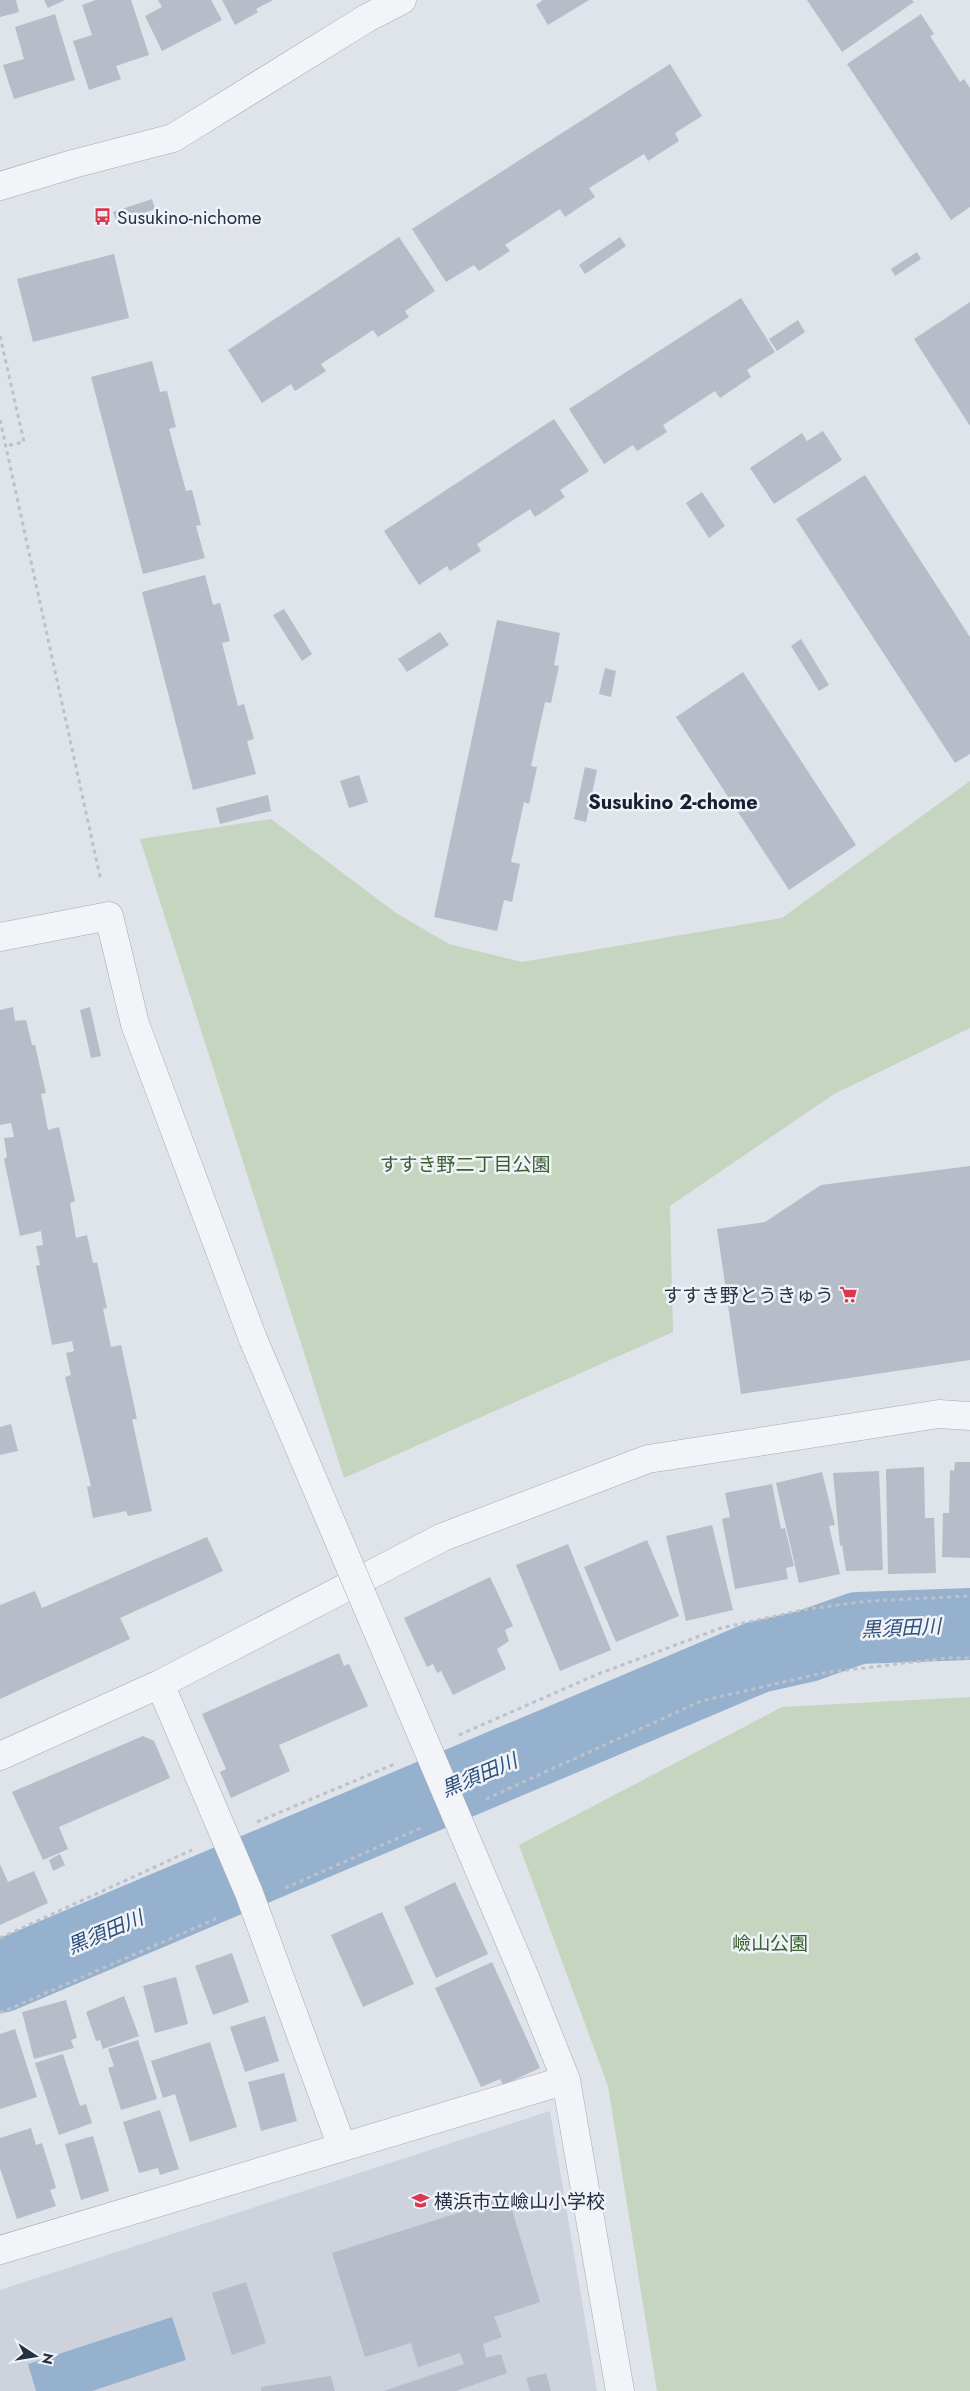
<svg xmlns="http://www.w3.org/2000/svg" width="970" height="2391" font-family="Jost,'Noto Sans JP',sans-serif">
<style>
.built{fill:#cdd2dc}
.green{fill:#c5d5bf}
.water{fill:#96b1ce}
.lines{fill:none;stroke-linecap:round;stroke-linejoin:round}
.river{stroke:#96b1ce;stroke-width:72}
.building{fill:#b6bcc8}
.minor-casing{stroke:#a4aab5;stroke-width:29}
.path{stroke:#bdc1c9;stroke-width:3;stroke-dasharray:4 4;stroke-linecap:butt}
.minor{stroke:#f2f4f8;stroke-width:28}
.minor-bridge-casing{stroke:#a4aab5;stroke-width:29;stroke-linecap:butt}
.minor-bridge{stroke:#f2f4f8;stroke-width:28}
.labels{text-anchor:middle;stroke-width:5;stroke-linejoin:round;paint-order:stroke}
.poi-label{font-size:19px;fill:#263043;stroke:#eff2f7;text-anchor:start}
.park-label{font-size:19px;fill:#3a6032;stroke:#eff2f7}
.neighbourhood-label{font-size:20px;font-weight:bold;fill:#182134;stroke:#eff2f7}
.water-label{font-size:20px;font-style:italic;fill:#2c4f7b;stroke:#eff2f7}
</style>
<rect width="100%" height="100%" fill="#dfe3ea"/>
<path class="built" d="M550,2111L597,2391H0V2290Z"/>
<path class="green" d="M970,781V1028L834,1094L670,1206L673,1332L344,1478L140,839L271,819L396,913L449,944L522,962L782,918Z
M970,1697V2391H657L608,2086L519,1845L782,1707Z"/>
<path class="water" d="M172,2317L186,2360L92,2391H36L28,2364Z"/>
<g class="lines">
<path class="river" d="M0,1977L758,1657L807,1646L858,1628L970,1624"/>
</g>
<path class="building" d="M0,0H16L19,12L0,17Z
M44,0H65L48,8Z
M96,0H131L149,55L116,66L121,79L89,90L73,41L92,35L82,5Z
M158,0H211L222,20L162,51L145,16L162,7Z
M222,0H273L256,9L258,12L235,25Z
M543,0H589L548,25L536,5Z
M807,0H912L914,2L842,52Z
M55,14L75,80L14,99L3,65L24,59L15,27Z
M921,14L934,34L930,36L960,82L964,79L970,88V207L951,220L847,64Z
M670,64L702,116L675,133L679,141L648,161L644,154L589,188L595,197L565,217L560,209L505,245L510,251L479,271L474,265L446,282L412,229Z
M152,199L155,209L117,222L113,212Z
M399,237L435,291L405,311L409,317L378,337L373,330L321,364L326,371L295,391L291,384L262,403L228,350Z
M620,237L626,246L585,274L579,265Z
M917,252L921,259L895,276L891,269Z
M114,254L129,318L33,342L17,279Z
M741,298L775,352L747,370L751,377L720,398L715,391L663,425L667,432L637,451L633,445L604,464L569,409Z
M970,302V426L914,339Z
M798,320L805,332L777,351L769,339Z
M152,361L160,392L167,391L176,427L169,429L186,491L192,490L201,525L196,526L205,558L143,574L91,377Z
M554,419L589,471L560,490L565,497L535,517L530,509L477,544L481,551L450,571L447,566L419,585L384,531Z
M823,431L842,460L774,504L750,468L802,433L807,441Z
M865,475L970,637V754L955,763L796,519Z
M702,492L725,526L709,538L686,503Z
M205,575L213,605L220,603L230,641L222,643L238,706L244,704L254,739L247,741L256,774L193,790L142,592Z
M284,609L312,654L302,661L273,615Z
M497,620L560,633L554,665L559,666L551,703L545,702L531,766L537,767L529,804L524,802L511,862L520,864L512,902L504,900L497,931L434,917Z
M440,632L449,645L407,672L398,659Z
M801,639L829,685L819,691L791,646Z
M605,668L616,671L611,697L599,694Z
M743,672L856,845L789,890L676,717Z
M585,767L597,770L586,822L574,819Z
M359,775L368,802L349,808L340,781Z
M268,795L271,811L220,824L216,808Z
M13,1007L15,1021L26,1020L32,1045H35L46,1093L41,1094L48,1130L59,1127L75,1201L70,1203L76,1238L87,1235L93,1263L97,1262L107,1308L103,1309L111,1347L121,1345L137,1419H132L152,1511L128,1516L126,1511L93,1518L87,1487L91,1486L65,1377L71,1375L66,1353L74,1351L72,1341L52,1345L36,1266L40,1265L36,1246L43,1245L41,1231L20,1236L4,1159L7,1157L4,1138L14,1137L11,1123L0,1125V1010Z
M90,1007L101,1056L91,1058L80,1010Z
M970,1166V1360L741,1394L717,1229L765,1222L821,1185Z
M11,1424L18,1451L0,1455V1427Z
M955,1462H970V1558L942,1557L943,1513H949L950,1470L954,1471Z
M924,1467L925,1518H934L936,1573L888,1574L886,1469Z
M879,1471L883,1570L846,1571L842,1545L840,1546L833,1473Z
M822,1472L835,1525L829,1526L840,1574L799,1583L776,1483Z
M772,1484L781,1529L785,1528L794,1566L786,1568L788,1579L735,1589L722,1519L730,1517L725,1493Z
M712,1525L733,1610L686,1621L666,1536Z
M207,1537L223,1571L120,1618L130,1639L0,1699V1605L35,1591L42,1608Z
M647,1540L679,1616L616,1642L584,1567Z
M568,1544L611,1650L560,1671L516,1565Z
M490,1577L513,1626L505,1630L509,1641L497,1649L506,1669L453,1695L441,1671L437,1673L433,1664L427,1667L404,1618Z
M339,1653L344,1666L349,1664L368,1706L279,1745L290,1771L231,1798L220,1772L226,1769L202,1714Z
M143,1736L154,1741L170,1778L59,1827L68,1849L43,1860L12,1792Z
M60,1854L65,1865L53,1871L49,1860Z
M0,1864L8,1882L34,1871L48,1903L0,1925Z
M455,1882L488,1954L436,1978L404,1907Z
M382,1912L414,1984L363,2007L331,1935Z
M232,1953L249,2002L213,2015L195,1966Z
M492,1962L540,2068L503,2085L500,2079L481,2087L435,1988Z
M176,1977L188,2024L155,2033L143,1986Z
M124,1996L139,2036L103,2049L100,2040L96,2041L86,2012Z
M66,2000L77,2038L71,2040L74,2048L34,2059L22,2012Z
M265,2016L279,2061L245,2072L230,2027Z
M15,2029L37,2097L0,2109V2034Z
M138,2040L157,2099L121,2110L108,2068L114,2066L108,2049Z
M210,2042L237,2127L190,2142L175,2094L163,2098L151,2061Z
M63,2054L80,2106L86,2104L92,2123L59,2135L35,2063Z
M284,2073L297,2121L261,2131L248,2082Z
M160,2110L179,2169L160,2175L158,2168L139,2173L123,2122Z
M31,2128L36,2145L42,2143L56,2188L50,2190L56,2206L17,2219L0,2168V2138Z
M93,2136L109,2191L81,2200L65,2144Z
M508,2197L540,2302L494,2317L502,2337L483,2344L486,2358L501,2354L507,2373L456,2391H384L464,2364L460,2353L418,2367L411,2343L365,2357L332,2253Z
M246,2282L266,2343L232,2355L212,2293Z
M546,2373L551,2391H530L526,2378Z
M331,2376L335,2391H261V2387Z"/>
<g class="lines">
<defs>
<path id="minor" d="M0,186L73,164L173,138L367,18L402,0
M0,937L109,916L135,1024L253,1339
M160,1684L249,1893L342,2147
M0,1756L160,1684L443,1537L648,1459L939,1414L970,1416
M524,1975L566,2080L620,2391
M0,2250L566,2080"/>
</defs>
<use href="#minor" class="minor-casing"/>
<path class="path" d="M0,336L24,442L6,446
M0,420L101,881
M459,1735L598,1674L721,1628L808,1609L869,1601L970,1596
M486,1799L701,1701L823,1673L947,1658H970
M257,1822L397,1763
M285,1888L423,1827
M0,1938L192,1850
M0,2013L220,1917"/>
<use href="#minor" class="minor"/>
<defs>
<path id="minor-bridge" d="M253,1339L524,1975"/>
</defs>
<use href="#minor-bridge" class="minor-bridge-casing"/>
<use href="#minor-bridge" class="minor-bridge"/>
</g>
<defs>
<symbol id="bus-bare" viewBox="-9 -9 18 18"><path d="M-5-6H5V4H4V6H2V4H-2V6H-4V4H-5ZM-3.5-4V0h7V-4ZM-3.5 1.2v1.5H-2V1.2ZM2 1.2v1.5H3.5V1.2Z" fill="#dd364f" stroke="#eff2f7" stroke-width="2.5" paint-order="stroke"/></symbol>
<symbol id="supermarket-bare" viewBox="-9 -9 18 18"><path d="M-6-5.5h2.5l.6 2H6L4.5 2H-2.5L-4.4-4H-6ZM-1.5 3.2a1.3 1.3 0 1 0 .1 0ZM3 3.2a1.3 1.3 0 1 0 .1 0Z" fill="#dd364f" stroke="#eff2f7" stroke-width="2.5" paint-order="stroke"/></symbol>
<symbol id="school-bare" viewBox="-9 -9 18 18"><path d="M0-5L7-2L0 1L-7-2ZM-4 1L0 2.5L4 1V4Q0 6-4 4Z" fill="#dd364f" stroke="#eff2f7" stroke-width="2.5" paint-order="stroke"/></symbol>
</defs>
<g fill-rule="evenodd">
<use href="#bus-bare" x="90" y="204" width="25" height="25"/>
<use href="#supermarket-bare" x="836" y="1282" width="25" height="25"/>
<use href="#school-bare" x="408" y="2188" width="25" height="25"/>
</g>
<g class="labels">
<g class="poi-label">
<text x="117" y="224">Susukino-nichome</text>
<text x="834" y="1302" text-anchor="end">すすき野とうきゅう</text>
<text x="434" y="2208">横浜市立嶮山小学校</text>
</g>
<g class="park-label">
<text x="465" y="1171">すすき野二丁目公園</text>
<text x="770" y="1950">嶮山公園</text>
</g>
<g class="neighbourhood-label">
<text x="673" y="809">Susukino 2-chome</text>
</g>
<g class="water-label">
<text transform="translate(901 1628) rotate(-3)" y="7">黒須田川</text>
<text transform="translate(479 1775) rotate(-23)" y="7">黒須田川</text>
<text transform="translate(105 1932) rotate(-23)" y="7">黒須田川</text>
</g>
</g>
<g transform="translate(35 2356) rotate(102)" stroke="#eff2f7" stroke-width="4" paint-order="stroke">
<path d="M0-4L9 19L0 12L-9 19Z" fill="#263043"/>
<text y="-8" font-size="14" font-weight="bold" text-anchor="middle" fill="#263043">N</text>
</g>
</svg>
